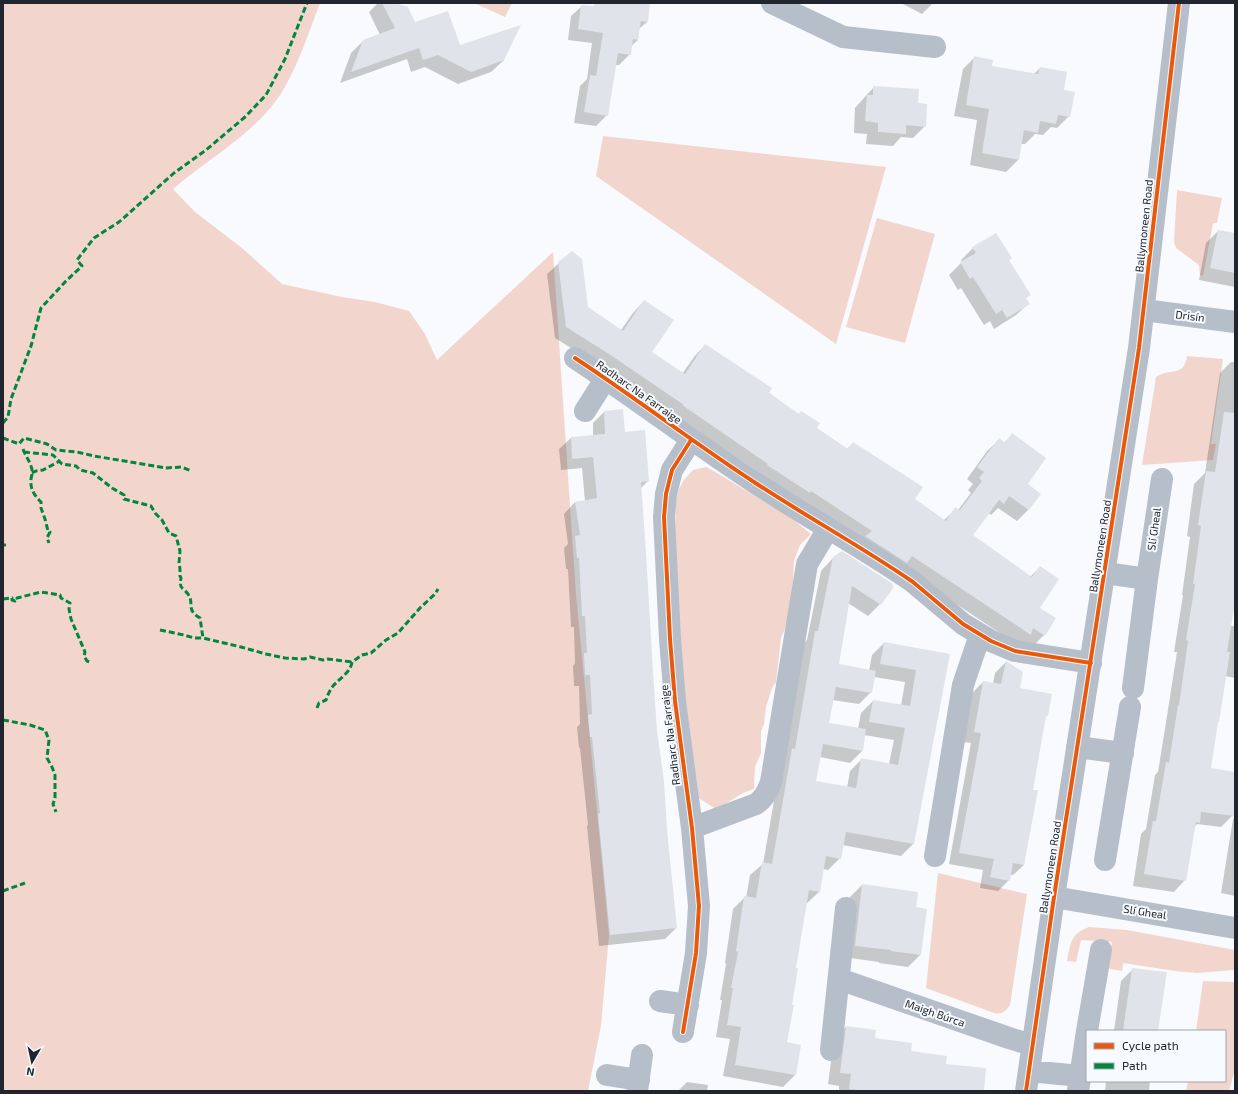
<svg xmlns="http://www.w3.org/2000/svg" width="1238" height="1094" font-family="'Exo 2',sans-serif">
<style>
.green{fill:#f2d6ce}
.shadow{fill:#0003;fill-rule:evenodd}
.building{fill:#e0e3e9}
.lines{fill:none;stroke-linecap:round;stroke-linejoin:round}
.minor{stroke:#b6beca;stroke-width:22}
.quiet{stroke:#00873e;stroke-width:3;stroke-dasharray:6 3;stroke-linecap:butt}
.cycleway-casing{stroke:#f7fafe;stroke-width:6}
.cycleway{stroke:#e8590c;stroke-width:4}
.labels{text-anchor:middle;stroke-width:4;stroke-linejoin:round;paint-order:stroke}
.street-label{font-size:11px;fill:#20252e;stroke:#f7fafe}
</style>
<rect width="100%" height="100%" fill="#f8fafd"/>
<path class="green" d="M3,3H320C308,34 298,67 280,95C254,134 208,159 173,189L195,212L242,248L282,284L342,297L375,302L409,311L425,334L437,360L553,252L576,595L609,935L601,1026L588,1091H3Z
M474,3H512L505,17Z
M603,136L886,167L836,344L596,176Z
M1177,190L1222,198L1217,223H1213L1203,276L1200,275L1199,265L1176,248L1174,242Z
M877,218L935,234L905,343L846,327Z
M1187,356L1223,359L1211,444H1216L1213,460L1142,465L1156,377C1170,367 1184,378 1187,356Z
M706,467L712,470L790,517L811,534L800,545L794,561L792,603L785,629L781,638L776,682L772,688L766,707L764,724L761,731V753L755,767L754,789L743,793L717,809L711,806L699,798L682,673L675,532L676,500L679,489L683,481L693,470Z
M938,873L1027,894L1010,1005C1006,1011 1002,1015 994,1013L926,988Z
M1089,927L1127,930L1235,950V970L1197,973L1175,971L1123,963L1122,971L1111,969L1107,967L1112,942L1081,940L1076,962L1067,961C1070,944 1071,933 1089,927Z
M1203,981L1235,982V1069L1229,1091H1186L1188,1081H1225V1031H1196Z"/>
<path class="shadow" d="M378,3H392L414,24L459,47L504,60L491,72L458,84L425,67L411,72L407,59L340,83L351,53L363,41L380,35L369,12Z
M596,3H649L647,22L639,29L638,40L631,46L630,54L619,65H615L607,115L596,126L574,123L580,86L587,79L592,43L568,40L571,16L582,6L596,8Z
M901,3H933L922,14Z
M975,57L991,67L1034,74L1040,68L1063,91L1069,116L1057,128L1051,127L1043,135L1035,134L1025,144H1021L1018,160L1006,172L970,165L977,120L954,116L963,69Z
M874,87L917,104L925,126L913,138L901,137L893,146L866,144L867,134L854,133L855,108Z
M1218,231L1235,234V287L1199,280L1206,243Z
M973,248L1011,258L1008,261L1029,295L1025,299L1028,304L1016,315L994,329L990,321L984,325L961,288L958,290L949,275L962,262L961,260Z
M559,263L587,307L621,330L633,313L644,301L650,352L682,374L694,357L705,345L816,428L847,449L853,443L913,499L943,521L956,509L958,510L971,493L968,490L973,484L967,479L987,451L999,440L1004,443L1012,435L1026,484L1040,494L1028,510L1017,521L998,508L991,515L989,513L972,536L1030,577L1040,567L1039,608L1055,619L1044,635L1032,647L1019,646L598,365L555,338L547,274Z
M1231,362H1235V596L1230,626H1235V678L1225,676L1210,769L1235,773V805L1233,815L1221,827L1197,824L1194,827L1185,880L1174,892L1133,886L1141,834L1146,829L1155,775L1158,772L1167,716L1177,652H1174L1183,595H1182L1190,537L1187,536L1194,484L1205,473L1220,373Z
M604,412L624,433L648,481L640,489L656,731L676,928L665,939L599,946L587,826L588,825L580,748H579L577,727L580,724L579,686H574L573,666L575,663L574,627H571L568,569H566L564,548L568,544L564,514L575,502L585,501L582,468L561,470L559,449L571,438L593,436V423Z
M833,558L880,604L868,616L848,603L838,665L869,671L872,655L884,643L948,654L913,844L901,856L842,845L840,858L828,870L823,869L819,892L806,904L795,969L786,1043L795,1075L783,1087L723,1076L730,1039L716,1037L722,1000H720L726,964L725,963L733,909L745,897L746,898L750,875L763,864L781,761L804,644L807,640L821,571ZM874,677L905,682L901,706L873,701L861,713L858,729L828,723L832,700L859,704L871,692ZM864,735L894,740L889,764L862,759L850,771L847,788L815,782L820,757L850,763L862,751Z
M1006,662L1022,673L1019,689L1047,715L1045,717L1032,790L1024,865L1013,875H1010L1009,880L998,891L980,888L983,870L949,864L971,743L964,742L972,693L983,682L993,684L995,673Z
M1235,817V896L1221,893L1233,819Z
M862,885L915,908L926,910L920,955L908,967L879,963V962L843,957L850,897Z
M1133,969L1157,1031H1114L1121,981Z
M846,1027L874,1039L945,1065L983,1091H839V1086L828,1084L834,1039Z
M1106,1081H1150L1149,1091H1105Z
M687,1082L708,1085L707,1091H678Z"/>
<path class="building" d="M382,3H395L408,7L415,22L448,11L460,45L521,25L504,60L471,72L438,55L423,60L419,48L351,72L363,40L395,28Z
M594,3H650L648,22L641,21L638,40L633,39L631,55L618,53L608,116L584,112L590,75L596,76L603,33L578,29L581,5L594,6Z
M974,56L993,60L992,66L1038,74L1040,67L1067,72L1064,90L1075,92L1070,117L1058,115L1056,124L1040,121L1038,133L1024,130L1019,160L982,153L989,109L966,105Z
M873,86L919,89L918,103L927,104L926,127L906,125V134L878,132V123L865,121L867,95H873Z
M1218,230L1235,233V273L1210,268Z
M996,233L1012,258L1009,260L1031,295L1026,298L1030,304L1007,318L1002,310L996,314L973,277L970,279L960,262L976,253L972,247Z
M572,251L582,259L588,307L623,331L644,300L674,320L652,352L685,374L705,344L772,388L769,393L799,414L801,411L820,423L817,428L848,449L853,442L923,487L915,499L946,521L955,507L960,510L982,481L979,478L984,472L977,467L999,438L1005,443L1012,433L1046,458L1028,484L1041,494L1029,510L1009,496L1004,504L999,500L973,535L1032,577L1040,566L1059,579L1040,608L1056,618L1045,636L1033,628L1031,635L912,556L907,563L865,536L872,531L811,491L810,493L767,465L768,464L682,405H684L609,354L566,327L558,262Z
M623,409L625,432L645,430L649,481L641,482L646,553L653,672L657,731L664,781L667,830L677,928L610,935L598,814L600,813L592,737H590L588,715L592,714L590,675H585L584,653H587L585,616H582L579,558H577L575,536L580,535L575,502L597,498L593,457L572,459L571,437L605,434L604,411Z
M1224,412L1235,413V602L1227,652H1230L1219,722H1218L1211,768L1235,772V816L1201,812L1200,823L1196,822L1186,881L1144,874L1153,821H1156L1166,762L1169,763L1178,705H1179L1188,641L1186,640L1195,584H1193L1201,526L1198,525L1206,471L1215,472Z
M842,551L893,584L892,586L894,587L881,605L852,586L839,664L876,671L872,693L836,687L829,723L866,729L863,751L823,744L816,781L856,788L861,758L898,765L905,728L869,722L873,700L910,706L916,670L880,664L884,642L950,654L914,844L846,832L841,859L826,856L820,892L809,890L796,968H798L792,1005H794L787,1042L801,1045L796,1075L735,1065L741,1027L727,1025L733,988H731L738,952L736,951L744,896L756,898L762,862L772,864L792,748L795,749L815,631H818L833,557Z
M1006,661L1023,672L1020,688L1052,694L1048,716H1046L1033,790H1038L1024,865L1013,863L1010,881L990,877L994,859L959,853L981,733L974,732L983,681L1001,684Z
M862,884L918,892L916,907L927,909L921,955L890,951L891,950L855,946Z
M1132,968L1167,972L1158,1031H1123Z
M846,1026L876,1030L875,1038L912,1043L911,1051L947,1056L946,1064L986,1068L984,1091H862L849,1089L851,1074L840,1073Z"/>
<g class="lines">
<path class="minor" d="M772,3L843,37L935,47
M1144,310L1235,322
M575,358C636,398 694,443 754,482C807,517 862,547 913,582L963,624L991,641L1015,651L1091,663
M585,411L606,378
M1105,573L1147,579
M1133,688L1147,579L1162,479
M1077,747L1123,753
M692,828L756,804C764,799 768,791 771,782L807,564L828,529
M935,856L963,685L980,635
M1105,860L1130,707
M1054,897L1235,928
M839,979L1009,1038L1032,1045
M660,1001L688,1005
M1087,1031L1101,950
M683,1032L696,953L699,906L692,828L675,701L670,639L664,517L666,494L672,470L691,440
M831,1050L846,908
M1029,1071L1080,1076
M607,1075L639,1080
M637,1091L642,1055
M1026,1091L1054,897L1139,348L1179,3
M1078,1091L1087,1031"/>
<path class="quiet" d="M3,423L8,417L11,399L31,346L41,308L66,281L82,266L77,260L94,238L119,222L174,173L206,150L245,117L266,95L285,59L307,3
M3,438L19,444L24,438L47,444L56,450L77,452L94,456L166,468L181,467L192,471
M23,449C25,455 29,460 31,466C33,471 32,474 31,479C30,489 34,495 41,502V508L45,519L48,531L50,532L47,538L49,543
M24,452L53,455L62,464L76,466L80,470L93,473L112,488L124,495V499L151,506L155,513L162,520L169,533L176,536L180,551L179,563L180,569V576L181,578C179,590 182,586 188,594C195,604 185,609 200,618L203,638L241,647L266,654L285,658L304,659L310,657L323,660L328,659L352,662
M32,473L36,471L43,470L58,462
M3,545H6
M3,599L12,598V600L15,601L18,599L17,598L41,592L60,595L61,598L70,603L69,609L71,619L85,652L84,656L87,661L90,662
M160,630L184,635L194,638H203
M317,708L319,703L326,700C328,694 331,687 336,683C342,677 351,671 352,662L362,655L371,653L386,640L398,633L420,608L435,594L438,589
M3,720L30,725L45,730L49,740L47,758L52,767L55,775V798L53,804L56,812
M3,891L25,883"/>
<defs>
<path id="cycleway" d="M575,358C636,398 694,443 754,482C807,517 862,547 913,582L963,624L991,641L1015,651L1091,663
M683,1032L696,953L699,906L692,828L675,701L670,639L664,517L666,494L672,470L691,440
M1026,1091L1054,897L1139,348L1179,3"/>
</defs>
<use href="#cycleway" class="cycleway-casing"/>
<use href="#cycleway" class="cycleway"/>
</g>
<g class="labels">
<g class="street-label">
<text transform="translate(1144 226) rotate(-84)" y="4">Ballymoneen Road</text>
<text transform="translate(1190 316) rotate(7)" y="4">Drisín</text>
<text transform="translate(639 392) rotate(35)" y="4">Radharc Na Farraige</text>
<text transform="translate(1154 529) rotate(-82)" y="4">Slí Gheal</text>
<text transform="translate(1100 546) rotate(-81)" y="4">Ballymoneen Road</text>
<text transform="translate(670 735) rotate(-97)" y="4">Radharc Na Farraige</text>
<text transform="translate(1050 867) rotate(-81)" y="4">Ballymoneen Road</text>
<text transform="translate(1145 912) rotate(9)" y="4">Slí Gheal</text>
<text transform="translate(935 1013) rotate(19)" y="4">Maigh Búrca</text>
</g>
</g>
<rect width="1238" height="1094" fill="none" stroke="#20252e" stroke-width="8"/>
<rect x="1086" y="1030" width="140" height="52" fill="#f7fafe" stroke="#a1a5ab"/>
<rect x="1094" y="1043" width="20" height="6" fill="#e8590c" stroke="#a1a5ab"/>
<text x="1122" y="1050" font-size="12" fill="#20252e">Cycle path</text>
<rect x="1094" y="1063" width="20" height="6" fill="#00873e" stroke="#a1a5ab"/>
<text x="1122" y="1070" font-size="12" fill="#20252e">Path</text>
<g transform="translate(32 1062) rotate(189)" stroke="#f7fafe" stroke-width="3" paint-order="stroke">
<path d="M0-3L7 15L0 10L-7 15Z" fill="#20252e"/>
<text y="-6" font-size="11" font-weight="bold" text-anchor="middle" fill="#20252e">N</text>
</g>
</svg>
